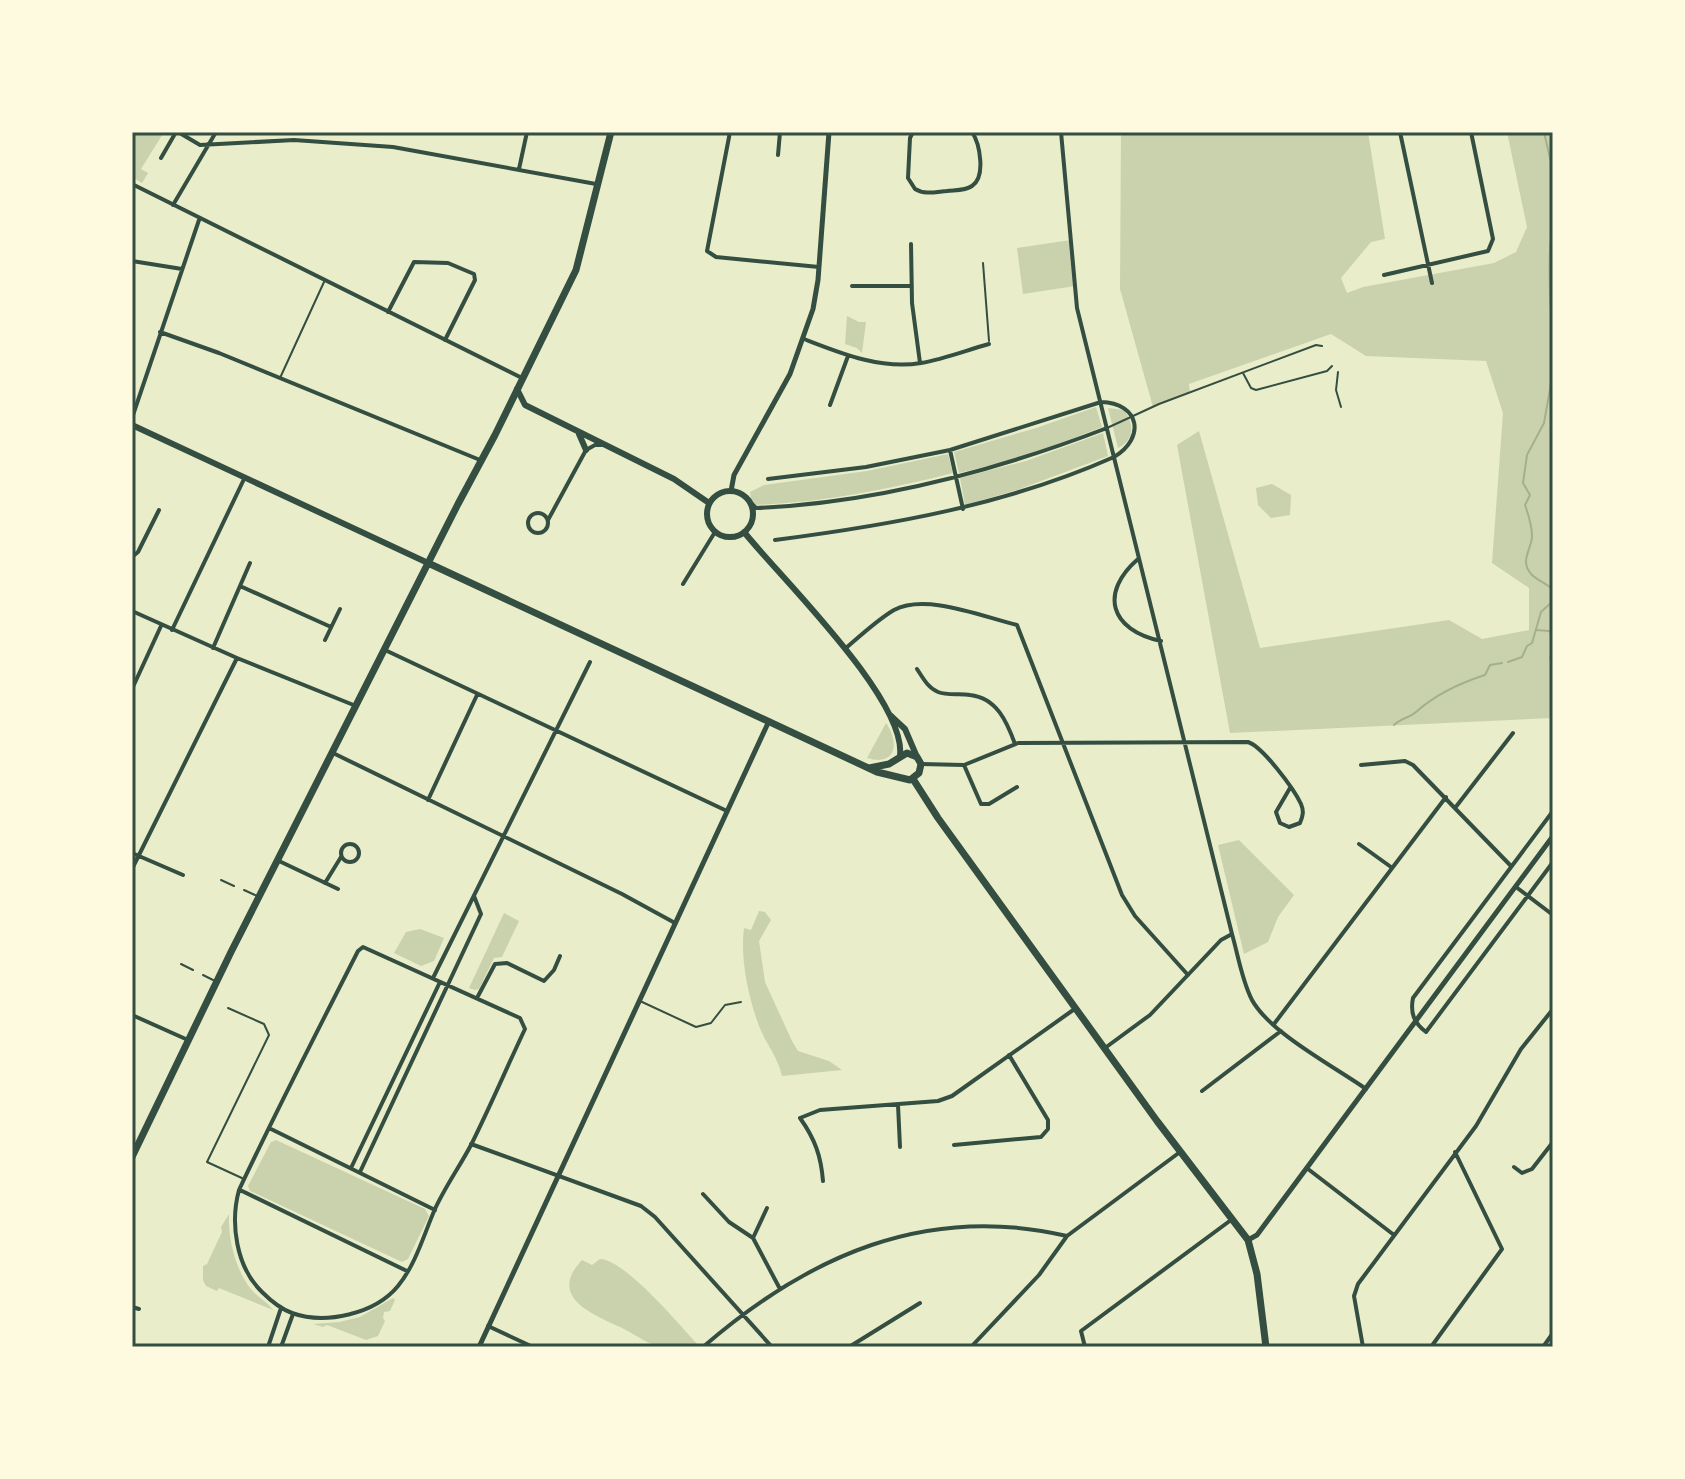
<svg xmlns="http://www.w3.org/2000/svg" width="1685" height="1479" font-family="'Playfair Display',serif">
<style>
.green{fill:#cad2ad}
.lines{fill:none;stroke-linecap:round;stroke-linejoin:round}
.stream{stroke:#a3b18a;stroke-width:2}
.service{stroke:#344e41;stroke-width:2}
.minor{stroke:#344e41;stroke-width:4}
.tertiary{stroke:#344e41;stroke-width:5}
.secondary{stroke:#344e41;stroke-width:6}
.primary{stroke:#344e41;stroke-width:7}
.neatline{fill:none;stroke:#344e41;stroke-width:3}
</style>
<rect width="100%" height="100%" fill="#e9edc9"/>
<path class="green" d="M132,132H164L141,169L148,173L142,183L132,177Z
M1121,132H1368L1385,239L1371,242L1341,278L1347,293L1363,287L1494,263L1516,252L1527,227L1507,132H1553V718L1230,733L1177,445L1199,431L1260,648L1449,620L1482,639L1529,630V588L1492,563L1503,413L1486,361L1366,356L1331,334L1189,384L1190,393L1153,407L1120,289Z
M1071,240L1075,286L1023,294L1017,248Z
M847,316L859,322H866L862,353L857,348L845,344Z
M1096,407L1102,427L1024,457L959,473L954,452L1036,428Z
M1108,408L1124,410C1134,423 1135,440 1118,448Z
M1103,433L1108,456L1017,490L965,505L960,478L1026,461Z
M948,454L953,473C886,490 821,503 752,505L750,492L764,485L867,471Z
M1272,484L1291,495L1290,515L1271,518L1258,505L1256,488Z
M886,723C900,743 896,767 867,758Z
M1239,840L1294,895L1278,917L1268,942L1244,954L1218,845Z
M759,911L765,912L771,920L759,941L765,982L792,1041L798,1051L829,1061L842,1070L782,1076C778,1057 766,1044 759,1026C748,996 740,958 744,928L751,930Z
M504,913L519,921L502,957L494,958L479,989L475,990L469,988Z
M420,929L444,938L434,961L421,966L394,953L406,932Z
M276,1140L425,1209L429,1216L408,1259L402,1262L250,1191L248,1186L271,1142Z
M229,1214C228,1239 235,1268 250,1288C256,1296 267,1301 273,1310L219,1288L217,1291L206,1286L203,1280V1266L207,1264L222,1232L221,1227Z
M600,1259C626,1260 681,1327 700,1347C688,1347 674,1349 662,1347C649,1345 634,1334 622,1328C592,1314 547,1297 582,1260L592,1265Z
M393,1298L395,1300L390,1311L384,1312L383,1318L385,1321L378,1336L366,1340L327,1325L323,1327L313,1324L339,1322L360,1317Z"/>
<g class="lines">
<path class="stream" d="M1544,132L1553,171
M1553,225C1548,242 1549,306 1553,324
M1553,372L1544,423L1527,455L1523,483L1530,495L1525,505C1529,516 1532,525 1532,537C1531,550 1519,562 1532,575C1537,580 1546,583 1553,590
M1536,630L1549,631L1553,635
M1553,650L1550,658L1553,662
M1508,662L1522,657L1527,646L1532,643L1541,612L1552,602L1553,598
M1394,725C1401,718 1409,718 1416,712C1435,695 1460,683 1485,675L1490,665L1502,663"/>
<path class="service" d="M983,263L989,341
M1338,372L1336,390L1341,407
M1243,373L1251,388L1256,390L1327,371L1332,366
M280,378L324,282
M1107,428L1159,404L1316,345L1322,346
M221,880L234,886
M244,890L255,895
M181,964L193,970
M203,975L213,980
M640,1001L696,1027L711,1023L725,1005L741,1002
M228,1008L264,1024L269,1035L207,1162L244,1179"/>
<path class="minor" d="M178,132L200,145L294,140L393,147L596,184
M730,132L707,251L716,257L819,267
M913,132L910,138L908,178L915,189C925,195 935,192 947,191C954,190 965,191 972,186C986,177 980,144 972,132
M1061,132L1077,308L1232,934C1238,955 1242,981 1252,1000C1270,1033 1335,1067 1366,1089
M1400,132L1432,283
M778,155L780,132
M161,158L176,132
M519,169L527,132
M132,184L522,378
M173,205L216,132
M911,244L912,303L920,363
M132,261L182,269
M1384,275L1488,251L1493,239L1471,132
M852,286H912
M388,312L414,262L448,263L474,274L475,280L445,340
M160,332L219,353L480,460
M804,339C840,353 881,370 921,363C944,359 967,350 989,344
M830,405L848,356
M132,418L199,220
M950,450L963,509
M768,479L866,467L950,450L1101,402C1140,403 1146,438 1114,457C1006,505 891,525 775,540
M752,504L756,508C876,503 995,471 1107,428
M528 523a10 10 0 1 1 20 0a10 10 0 1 1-20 0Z
M548,520L586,450L595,445H602
M132,557L138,552L159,510
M1138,559C1099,593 1110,630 1161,641
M683,584L715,532
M240,586L331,627
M132,611L237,658L356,706
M172,630L245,477
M325,640L340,609
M213,648L250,563
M845,649C860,636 877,620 894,610C926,593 983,617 1017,625L1122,895L1135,916L1188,975
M385,650L727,811
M917,669C923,678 928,688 938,692C948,696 960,693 970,695C997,698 1007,722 1015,744
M132,689L161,626
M333,753L622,894L675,923
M921,764L964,765L1018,743L1248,742C1263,747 1294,789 1301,804C1304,811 1303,816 1300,823L1289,827L1280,823L1276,812L1290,788
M964,765L981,804H989L1017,787
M1361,765L1405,761L1413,765L1511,866
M428,800L477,695
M1455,808L1513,733
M1553,811L1413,998C1410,1013 1414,1023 1426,1032L1553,862
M341 853a9 9 0 1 1 18 0a9 9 0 1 1-18 0Z
M1359,844L1391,867
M132,853L183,875
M279,861L338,889
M132,869L237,658
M325,883L341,857
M1516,887L1553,915
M363,947L520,1018L525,1029C507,1067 490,1107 471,1145C460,1166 445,1187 435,1209C424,1234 416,1264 398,1286C375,1314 325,1325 292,1313C281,1309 270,1300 262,1292C236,1267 230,1223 239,1190C277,1109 318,1030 358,951Z
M433,978L590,662
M477,998L495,964L507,963L544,981L554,970L560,956
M132,1015L188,1040
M1274,1024L1446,797
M1105,1048L1150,1015L1221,940L1232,934
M1202,1091L1281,1031
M898,1105L900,1147
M269,1128L435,1210
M471,1144L641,1206L655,1217L772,1347
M954,1145L1041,1137L1048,1129V1120L1009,1055
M1514,1167L1522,1173L1532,1169L1553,1142
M351,1168L440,982
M1308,1169L1394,1235
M360,1172L481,914L474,896
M823,1181C821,1156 815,1139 800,1118L820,1110L938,1101L952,1096L1076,1008
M240,1190L407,1271
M703,1194L729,1222L753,1238L780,1289
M753,1238L767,1208
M132,1307L139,1309
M488,1326L533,1347
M268,1347L281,1308
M281,1347L293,1314
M703,1347C808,1256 926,1203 1067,1236
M849,1347L920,1303
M971,1347L1039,1275L1067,1236L1180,1152
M1085,1347L1081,1331L1231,1220
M1363,1347L1354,1296L1358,1284L1476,1126L1521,1049L1553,1009
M1431,1347L1502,1249L1455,1152
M1543,1347L1553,1333"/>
<path class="tertiary" d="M731,491L734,475L790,374L813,309L818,280L829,132
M1248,1240L1257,1235L1553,836
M479,1347L769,721"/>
<path class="secondary" d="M517,389L525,405L674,479L709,503
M132,425L428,563
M579,434L586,450
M707 514a23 23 0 1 1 46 0a23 23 0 1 1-46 0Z
M744,532C781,578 907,700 900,756
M890,715L905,729L917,757"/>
<path class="primary" d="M428,563L877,772L910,780L919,773L921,764L917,757L907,753L889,764L869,768
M913,779L938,818L1157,1121L1248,1240L1257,1274L1266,1347
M132,1157L231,952L458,504L495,435L576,270L611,132"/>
</g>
<rect width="1685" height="1479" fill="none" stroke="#fefae0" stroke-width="268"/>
<rect x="134" y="134" width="1417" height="1211" class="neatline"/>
</svg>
